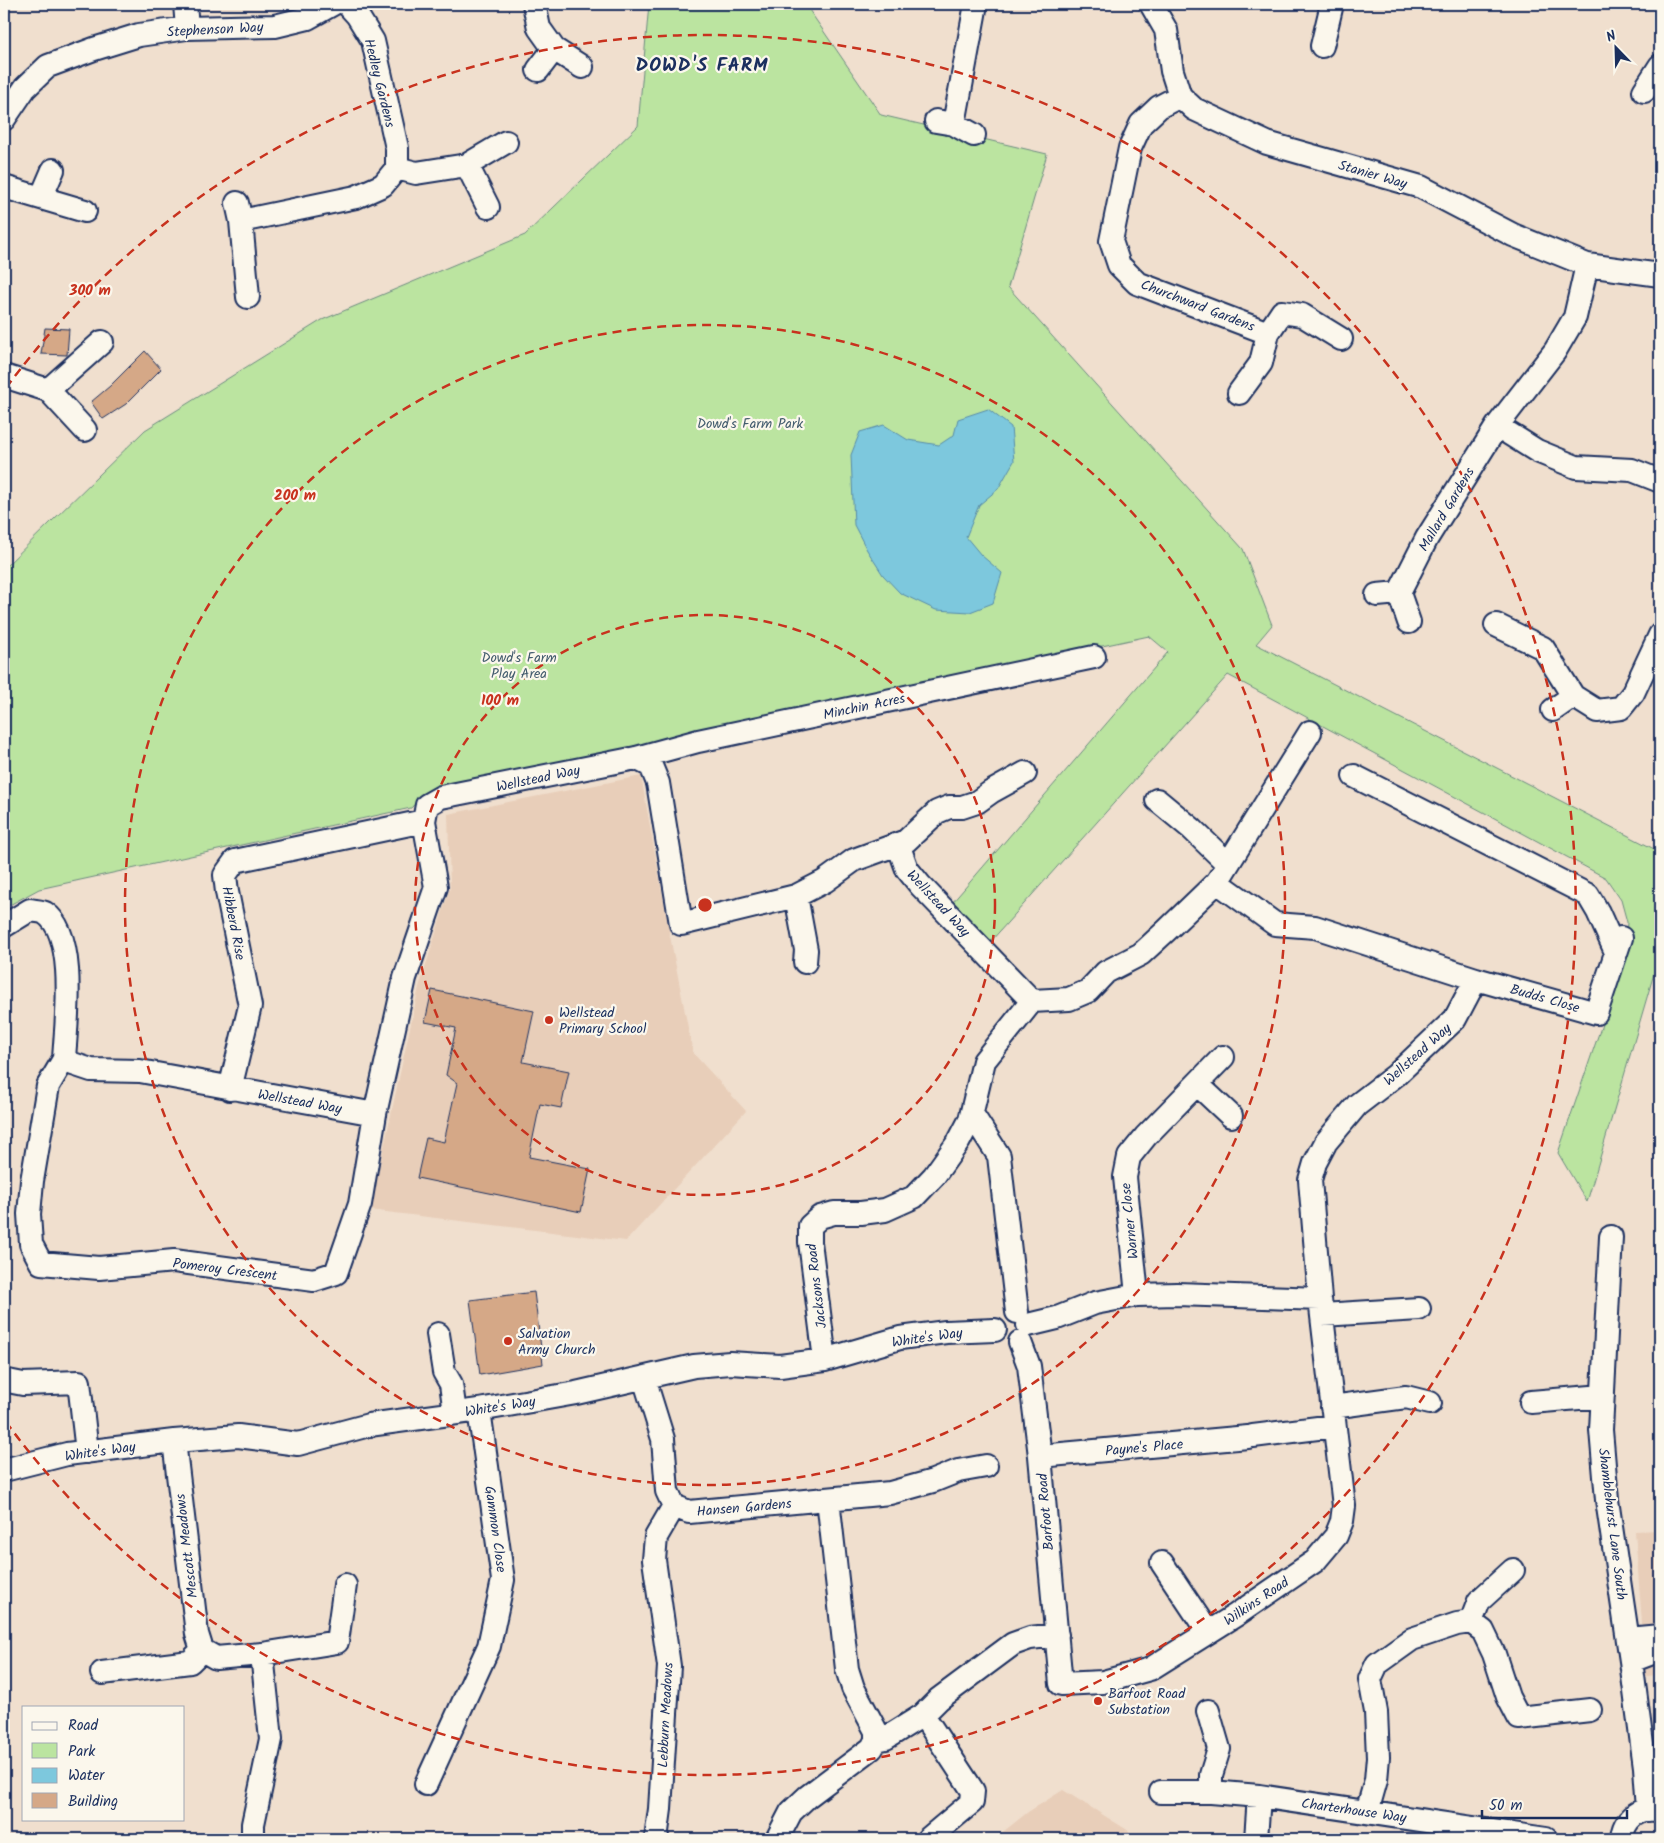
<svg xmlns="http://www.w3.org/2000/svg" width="1664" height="1843" font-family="Kalam,sans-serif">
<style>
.built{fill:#e8ceb9}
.green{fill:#bbe4a0;stroke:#6b8a7f}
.water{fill:#7dc8dd;stroke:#568baa}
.building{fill:#d5a887;stroke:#1b2f5e}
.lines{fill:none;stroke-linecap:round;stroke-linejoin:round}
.minor-casing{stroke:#1b2f5e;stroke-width:26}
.minor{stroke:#fbf7ec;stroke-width:22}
.ring{fill:none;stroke:#c8321e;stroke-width:2.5;stroke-dasharray:9 6}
.poi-dot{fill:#c8321e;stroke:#fbf7ec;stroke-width:2}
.labels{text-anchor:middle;stroke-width:4.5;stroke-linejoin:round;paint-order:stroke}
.street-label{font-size:14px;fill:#1b2f5e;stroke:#fbf7ec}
.park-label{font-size:14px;fill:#435c6e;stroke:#fbf7ec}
.poi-label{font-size:14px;fill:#1b2f5e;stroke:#fbf7ec;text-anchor:start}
.district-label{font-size:19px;font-weight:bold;letter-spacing:1px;fill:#1b2f5e;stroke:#fbf7ec}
.centre{fill:#c8321e;stroke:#fbf7ec;stroke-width:2.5}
.ring-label{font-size:15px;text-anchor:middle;font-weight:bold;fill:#c8321e;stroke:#fbf7ec;stroke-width:4.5;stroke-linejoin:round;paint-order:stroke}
</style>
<rect width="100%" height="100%" fill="#f0dfce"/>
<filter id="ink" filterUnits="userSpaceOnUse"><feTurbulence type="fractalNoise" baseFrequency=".02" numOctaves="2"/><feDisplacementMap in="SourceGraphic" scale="10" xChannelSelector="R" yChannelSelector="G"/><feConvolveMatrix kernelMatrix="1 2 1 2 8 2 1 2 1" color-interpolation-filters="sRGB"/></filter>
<g filter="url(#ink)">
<path class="built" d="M641,776L670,936L693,1053L746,1111L626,1241L370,1210L419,987L450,888L448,814Z
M1660,1530V1675L1646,1676L1635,1531Z
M1063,1790L1129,1831V1839H994L1028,1812Z"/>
<path class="green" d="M649,4H805L881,115L1047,154L1008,287L1243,549L1272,625L1256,644L1660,852V953L1587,1202L1558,1153L1625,957L1627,922L1621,900L1606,878L1228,675L991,941L952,903L1168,652L1149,636L657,741L424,794L411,808L39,889L4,908V568L145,430L322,320L525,235L638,126Z"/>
<path class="water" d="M988,409L1011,427L1014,461L998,489L979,505L966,537L981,555L1002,573L993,603L970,612L936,610L900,593L883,575L867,550L854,525L851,455L860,432L884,425L908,440L939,445L954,435L958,419Z"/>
<path class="building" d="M45,328L69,329L67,355L41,354Z
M145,351L161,369L126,404L103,419L91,402L110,386Z
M432,990L534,1011L523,1062L569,1071L561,1108L540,1104L529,1157L590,1169L581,1212L417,1178L426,1138L444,1142L457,1083L446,1075L456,1028L425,1022Z
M534,1292L543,1364L480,1375L470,1300Z"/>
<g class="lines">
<defs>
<path id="minor" d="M185,4L187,28
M534,4L539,28L554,49L582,67
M1151,4L1166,30L1172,71L1180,96L1194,109L1267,143L1421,187L1513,235L1587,265L1660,275
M1322,46L1332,4
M538,70L554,49
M1644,91L1660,66
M1180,96L1159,107L1141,124L1130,148L1111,241L1119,265L1137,283L1268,333
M4,119L25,88L48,66L94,49L139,35L187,28L275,26L308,18L333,4
M936,121L954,124L974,135
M954,124L976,4
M467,165L488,207
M397,168L416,173L467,165L506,142
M4,187L85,211
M41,198L53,170
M237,203L241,221L248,297
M241,221L356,197L383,185L397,168V148L373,41L357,15L347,4
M4,376L48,390L85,430
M48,390L102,342
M1239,393L1261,363L1268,333L1282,312L1302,315L1341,339
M1497,426L1537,451L1576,467L1632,470L1660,481
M1399,593L1409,622
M1377,595L1399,593L1427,538L1497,426L1555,351L1575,317L1587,265
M1496,625L1543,648L1573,696L1597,711L1621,708L1633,693L1660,635
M1553,710L1573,696
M636,758L651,766L658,783L681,924L796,896L825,881L854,860L898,844L907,869L920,885L1032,1001L1069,999L1088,991L1106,972L1141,954L1167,930L1217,882L1310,732
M1354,776L1588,895L1598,912L1616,952
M1157,800L1192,829L1228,864
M898,844L906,841L937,812L949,807H962L977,802L991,792L1025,773
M796,896L806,950L805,962
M4,926L30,910C34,911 41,911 45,913C78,935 66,1024 64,1059L73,1064L91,1070L140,1071L375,1114L405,978L436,887L424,821L427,805L441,797L636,758L698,741L1094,657
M1476,979L1596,1013L1621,938
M64,1059L48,1086L32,1181L29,1214L31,1244L41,1263L99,1268L174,1261L314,1280L336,1273L360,1204L375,1114
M1197,1084L1231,1116
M230,1089L250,1006L227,892L225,875L235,861L424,821
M972,1114L999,1156L1017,1312
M1611,1237L1601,1430L1607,1500L1631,1661L1645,1767L1648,1810
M1137,1295L1125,1177L1129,1157L1146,1136L1223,1057
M1322,1315L1419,1309
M1028,1325L1057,1318L1095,1303L1137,1295L1177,1294L1320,1299
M438,1334L444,1372L451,1384L455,1413
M1020,1342L1029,1366L1040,1456L1061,1684L1103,1682L1150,1669L1236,1615L1315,1561L1336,1536L1342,1521L1344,1506L1320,1299L1310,1180L1315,1163L1326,1142L1357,1105L1396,1075L1455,1019L1476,979L1315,927L1275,924L1217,882
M825,1360L810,1242V1226L820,1217L834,1213H861L885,1210L914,1197L934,1176L959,1141L970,1120L984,1061L1032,1001
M644,1378L663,1439L667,1491L674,1506L689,1512L890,1493L933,1481L958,1471L986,1466
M8,1381L23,1384L79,1382L87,1452
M1531,1402L1603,1396
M1332,1407L1406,1397L1430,1403
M1253,1436L1334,1426
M174,1441L197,1634L202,1650L216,1658L262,1654L337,1642L345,1585
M1040,1456L1248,1437
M4,1470L67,1454L174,1441L238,1436L298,1444L369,1425L479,1410L576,1393L694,1366L730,1363L780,1366L825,1360L900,1338L946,1332L995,1330
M1162,1563L1208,1632
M1471,1622L1479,1601L1513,1570
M1628,1639L1660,1636
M1631,1661L1660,1650
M102,1673L190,1662L202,1650
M1208,1711L1219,1749L1211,1775V1792
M923,1715L973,1791L972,1802L928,1839
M876,1740L886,1738L923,1715L939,1699L1013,1644L1030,1638L1057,1635
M426,1784L489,1646L503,1580L479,1410
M1161,1792H1211L1259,1796L1546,1839
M1367,1812L1376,1780L1378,1757L1376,1712L1370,1679L1377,1664L1412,1639L1457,1624L1471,1622L1483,1631L1494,1654L1508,1697L1519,1718L1590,1710
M253,1839V1824L271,1739L262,1654
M656,1839L660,1809L669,1666L654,1560L656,1537L674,1506
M777,1839L791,1812L807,1797L872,1748L876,1740V1731L853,1688L847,1669L828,1499
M1256,1839L1259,1796
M1622,1839C1623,1819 1640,1805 1660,1811"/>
</defs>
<use href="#minor" class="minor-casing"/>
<use href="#minor" class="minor"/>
</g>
</g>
<g class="ring">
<circle cx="705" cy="905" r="290"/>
<circle cx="705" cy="905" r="580"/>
<path d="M6 388A870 870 0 1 1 6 1422"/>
</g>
<g class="poi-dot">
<circle cx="549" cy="1020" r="5"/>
<circle cx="508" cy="1341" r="5"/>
<circle cx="1098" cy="1701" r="5"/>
</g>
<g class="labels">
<g class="street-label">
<text transform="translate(215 29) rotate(-3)" y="5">Stephenson Way</text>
<text transform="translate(380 83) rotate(76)" y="5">Hedley Gardens</text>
<text transform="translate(1373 174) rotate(16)" y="5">Stanier Way</text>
<text transform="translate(1198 305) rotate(21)" y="5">Churchward Gardens</text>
<text transform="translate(1446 509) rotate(-59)" y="5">Mallard Gardens</text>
<text transform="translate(864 706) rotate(-12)" y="5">Minchin Acres</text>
<text transform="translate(538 778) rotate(-12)" y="5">Wellstead Way</text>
<text transform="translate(939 903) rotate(47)" y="5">Wellstead Way</text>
<text transform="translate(234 923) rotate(79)" y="5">Hibberd Rise</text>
<text transform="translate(1545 998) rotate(16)" y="5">Budds Close</text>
<text transform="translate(1417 1054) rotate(-42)" y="5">Wellstead Way</text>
<text transform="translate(300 1101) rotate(10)" y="5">Wellstead Way</text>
<text transform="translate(1129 1221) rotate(-96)" y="5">Warner Close</text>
<text transform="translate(225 1269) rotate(7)" y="5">Pomeroy Crescent</text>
<text transform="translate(816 1286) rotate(-97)" y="5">Jacksons Road</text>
<text transform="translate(927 1337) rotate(-8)" y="5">White's Way</text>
<text transform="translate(500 1406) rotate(-9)" y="5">White's Way</text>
<text transform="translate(1144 1447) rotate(-5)" y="5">Payne's Place</text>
<text transform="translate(100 1451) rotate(-8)" y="5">White's Way</text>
<text transform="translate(744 1507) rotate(-5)" y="5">Hansen Gardens</text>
<text transform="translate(1045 1512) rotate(-95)" y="5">Barfoot Road</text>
<text transform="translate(1613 1524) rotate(83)" y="5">Shamblehurst Lane South</text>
<text transform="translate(496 1529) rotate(82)" y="5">Gammon Close</text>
<text transform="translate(186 1546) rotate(-97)" y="5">Mescott Meadows</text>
<text transform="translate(1256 1601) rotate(-34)" y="5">Wilkins Road</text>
<text transform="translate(665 1715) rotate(-87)" y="5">Lebburn Meadows</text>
<text transform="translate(1354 1810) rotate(8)" y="5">Charterhouse Way</text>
</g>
<g class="park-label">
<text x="750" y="428">Dowd's Farm Park</text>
<text x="519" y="662">Dowd's Farm<tspan x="519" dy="16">Play Area</tspan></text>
</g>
<g class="poi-label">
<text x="559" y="1017">Wellstead<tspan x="559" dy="16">Primary School</tspan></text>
<text x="518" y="1338">Salvation<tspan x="518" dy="16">Army Church</tspan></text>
<text x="1108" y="1698">Barfoot Road<tspan x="1108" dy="16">Substation</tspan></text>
</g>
<g class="district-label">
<text x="702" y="71">DOWD'S FARM</text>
</g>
</g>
<circle cx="705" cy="905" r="8" class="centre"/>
<g class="ring-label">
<text x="90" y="295">300 m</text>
<text x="295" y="500">200 m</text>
<text x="500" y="705">100 m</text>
</g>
<rect width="1664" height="1843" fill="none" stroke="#fbf7ec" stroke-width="20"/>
<rect x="10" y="10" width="1644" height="1823" fill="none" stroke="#1b2f5e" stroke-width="2" filter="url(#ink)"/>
<rect x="22" y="1706" width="162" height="115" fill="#fbf7ec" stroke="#a1a7b3"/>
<rect x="32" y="1722" width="25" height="8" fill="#fbf7ec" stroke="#a1a7b3"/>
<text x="68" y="1730" font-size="15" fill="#1b2f5e">Road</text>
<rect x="32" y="1743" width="25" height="15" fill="#bbe4a0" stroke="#a1a7b3"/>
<text x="68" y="1756" font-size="15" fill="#1b2f5e">Park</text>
<rect x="32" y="1768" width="25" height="15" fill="#7dc8dd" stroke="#a1a7b3"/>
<text x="68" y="1780" font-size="15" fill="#1b2f5e">Water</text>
<rect x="32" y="1793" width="25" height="15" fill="#d5a887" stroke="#a1a7b3"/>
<text x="68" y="1806" font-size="15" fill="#1b2f5e">Building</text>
<g transform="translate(1616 48) rotate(337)" stroke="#fbf7ec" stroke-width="4" paint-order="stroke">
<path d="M0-4L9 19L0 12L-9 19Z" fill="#1b2f5e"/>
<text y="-8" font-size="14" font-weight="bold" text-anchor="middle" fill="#1b2f5e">N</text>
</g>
<path d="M1482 1810v8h145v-8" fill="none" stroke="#1b2f5e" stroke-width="2.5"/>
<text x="1489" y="1810" font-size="15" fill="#1b2f5e" stroke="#fbf7ec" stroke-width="4" paint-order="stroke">50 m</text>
</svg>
